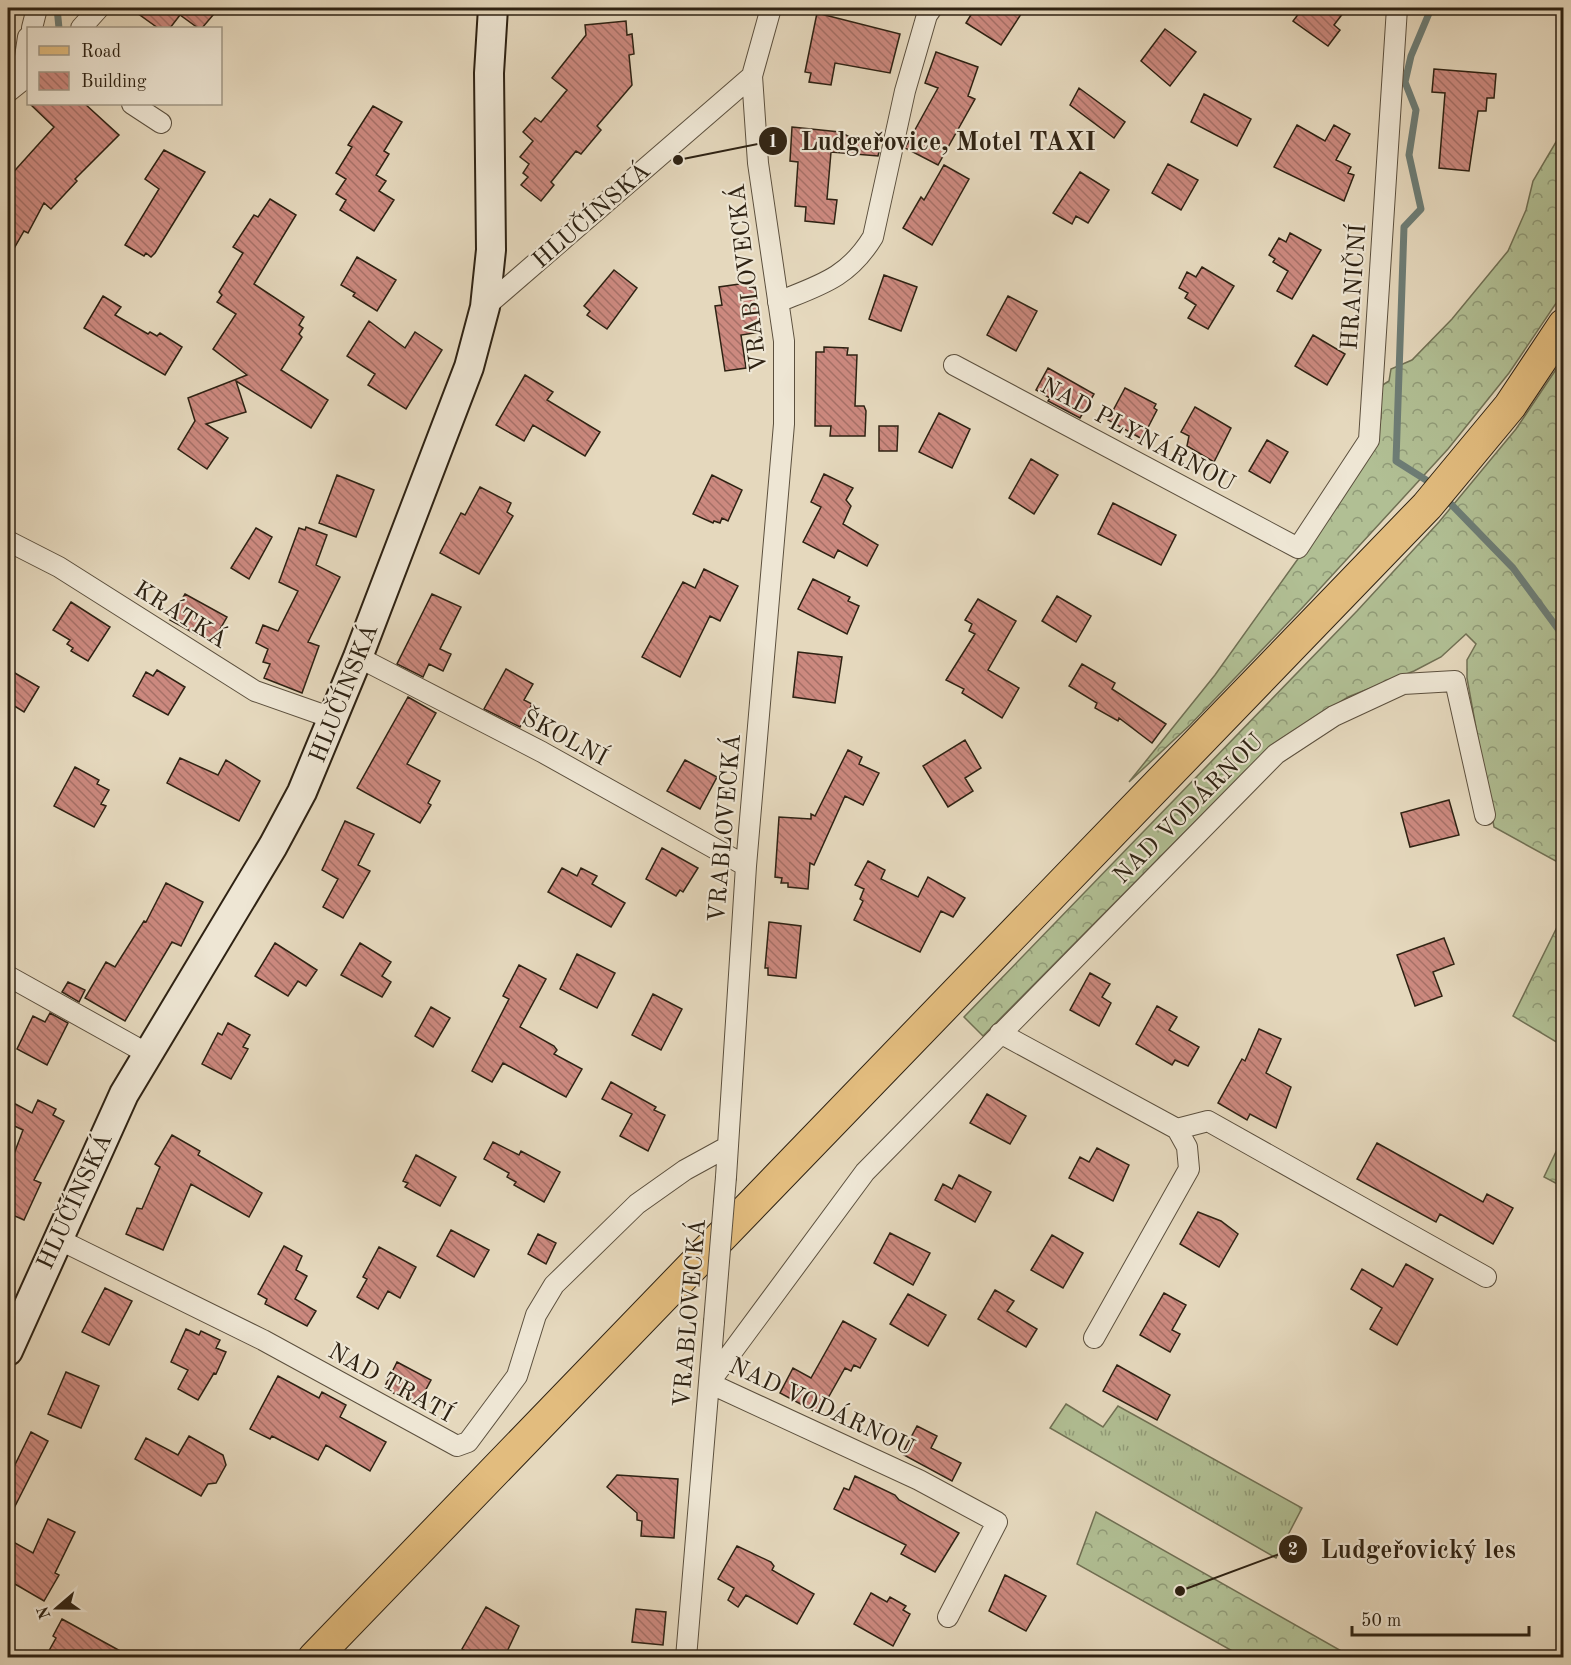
<svg xmlns="http://www.w3.org/2000/svg" width="1571" height="1665" font-family="'Old Standard TT',serif">
<style>
.grass{fill:url(#grass-tufts);stroke:#707054;stroke-width:1.5}
.forest{fill:url(#forest-crowns);stroke:#707054;stroke-width:1.5}
.lines{fill:none;stroke-linecap:round;stroke-linejoin:round}
.stream{stroke:#6d7d76;stroke-width:7}
.building{fill:url(#building-back-hatch);stroke:#2e2213;stroke-width:1.5}
.street-casing{stroke:#5c503e;stroke-width:22}
.secondary-casing{stroke:#2e2213;stroke-width:32}
.primary-casing{stroke:#2e2213;stroke-width:34}
.street{stroke:#eee6d4;stroke-width:20}
.secondary{stroke:#eee6d4;stroke-width:28}
.primary{stroke:#e2bc7e;stroke-width:32}
.street-bridge-casing{stroke:#5c503e;stroke-width:22;stroke-linecap:butt}
.street-bridge{stroke:#eee6d4;stroke-width:20}
.labels{text-anchor:middle;stroke-width:4.5;stroke-linejoin:round;paint-order:stroke}
.street-label{font-size:24px;fill:#2e2213;stroke:#eee6d4}
.leader{fill:none;stroke:#2e2213;stroke-width:2}
.callout-dot{fill:#2e2213;stroke:#eee6d4;stroke-width:2}
.mark-label{font-size:18px;text-anchor:middle;font-weight:bold;fill:#fff}
.callout-label{font-size:26px;text-anchor:middle;font-weight:bold;fill:#2e2213;stroke:#eee6d4;stroke-width:4.5;stroke-linejoin:round;paint-order:stroke}
</style>
<defs>
<pattern id="grass-tufts" width="24" height="20" patternUnits="userSpaceOnUse" patternTransform="scale(1.5)"><rect width="24" height="20" fill="#b1bf94"/><path d="M3 7l-1-3M5 7V3M7 7l1-3M15 17l-1-3M17 17v-4M19 17l1-3" fill="none" stroke="#909b78"/></pattern>
<pattern id="forest-crowns" width="20" height="18" patternUnits="userSpaceOnUse" patternTransform="scale(1.5)"><rect width="20" height="18" fill="#b1bf94"/><path d="M2 6a3 3 0 1 1 6 0M12 15a3 3 0 1 1 6 0" fill="none" stroke="#909b78"/></pattern>
<pattern id="building-back-hatch" width="6" height="6" patternUnits="userSpaceOnUse" patternTransform="scale(1.5)"><rect width="6" height="6" fill="#cc897f"/><path d="M-1 5l2 2M0 0l6 6M5-1l2 2" fill="none" stroke="#a67067"/></pattern>
</defs>
<rect width="100%" height="100%" fill="#e5d8bd"/>
<filter id="stains"><feTurbulence type="fractalNoise" baseFrequency=".00333" numOctaves="4"/><feColorMatrix values="0 0 0 0 .2 0 0 0 0 .09 0 0 0 0 .02 0 0 0 .5 -.17"/></filter>
<radialGradient id="worn" r=".72"><stop offset=".6" stop-color="#630" stop-opacity="0"/><stop offset="1" stop-color="#630" stop-opacity=".3"/></radialGradient>
<path class="grass" d="M1066,1404L1103,1427L1118,1406L1302,1508L1276,1558L1050,1428Z"/>
<path class="forest" d="M1563,130V293L1509,373L1448,449L1303,607L1190,725L1129,782L1215,675L1305,549L1374,441L1381,418V386L1389,381L1391,369L1412,360L1452,319L1508,251L1526,210L1533,181Z
M1563,359V865L1494,827L1467,678V660L1476,644L1466,634L1441,657L1414,671L1348,697L1292,733L1246,770L983,1036L964,1017L1357,611L1439,522L1516,429Z
M1563,915V1046L1513,1016Z
M1563,1137V1187L1544,1177Z
M1096,1512L1352,1657H1243L1077,1564Z"/>
<g class="lines">
<path class="stream" d="M57,8L59,28
M1428,8L1430,11L1411,56L1405,82L1416,110L1409,155L1421,209L1404,227L1396,461L1434,485
M8,54L24,46
M1445,498L1513,568L1564,637"/>
</g>
<path class="building" d="M130,8H219L202,28H198L180,15L170,28H158Z
M975,8H1025L1001,45L966,23Z
M1303,8H1347L1334,25L1340,30L1328,46L1293,21Z
M817,13L900,34L890,73L835,63L831,85L809,82L811,73L805,72Z
M626,21L627,35L632,34L634,54L629,55L632,85L597,126L601,130L581,154L576,151L551,182L554,185L541,201L521,185L528,177L523,173L529,164L520,157L533,141L523,132L535,118L541,122L567,90L552,78L586,35L585,25Z
M1165,29L1196,52L1170,86L1141,61Z
M936,52L978,67L968,96L975,99L938,165L905,148L938,88L925,83Z
M1434,69L1496,74L1494,98H1487L1486,111H1478L1469,171L1439,168L1445,93L1432,92Z
M1079,88L1125,122L1114,138L1070,105Z
M1204,94L1251,119L1237,146L1191,122Z
M30,104H85L119,135L75,179L77,181L51,209L44,203L28,233L24,231L8,259V178L54,127Z
M373,106L402,122L384,151L389,154L376,175L386,181L379,191L394,200L374,231L340,210L346,200L336,194L346,179L336,173L352,147L348,145Z
M1297,125L1325,141L1334,125L1350,134L1336,160L1351,167L1348,173L1354,175L1344,201L1274,167Z
M792,127L840,132L879,152L878,156L831,152L827,199L837,200L834,224L805,221L806,207L795,206L798,162L790,161Z
M164,150L205,172L155,253L151,257L146,253L144,256L125,245L159,189L145,179Z
M1168,164L1198,180L1181,210L1152,193Z
M944,165L969,179L932,245L903,228L921,197L924,200Z
M1080,172L1109,190L1088,223L1076,216L1072,224L1053,213Z
M270,199L296,215L254,284L304,317L299,325L303,328L299,334L302,337L281,370L328,400L311,428L236,381L246,412L206,424L228,438L207,469L178,449L195,421L188,398L247,375L213,349L236,314L217,302L222,295L219,292L243,253L233,247L254,215L258,217Z
M1290,233L1321,250L1292,299L1277,291L1288,271L1273,262L1275,259L1269,255L1279,238L1286,242Z
M357,257L396,280L377,311L353,296L355,293L341,285Z
M1202,267L1234,286L1208,329L1188,318L1196,305L1185,298L1188,293L1179,288L1187,272L1196,277Z
M614,270L637,288L607,329L587,315L590,311L584,306Z
M884,275L917,287L901,331L869,319Z
M753,282L760,332L741,335L746,368L725,371L715,306L722,305L719,287Z
M103,296L121,307L115,315L148,334L150,332L157,336L160,333L182,347L165,375L84,328Z
M1008,296L1037,311L1016,351L987,335Z
M369,321L405,348L415,332L442,350L406,409L368,385L375,374L347,356Z
M1313,335L1345,354L1327,385L1295,366Z
M824,347L848,348L847,355H857L855,406H864L866,411L865,436H830L831,426H815L816,352H824Z
M1048,368L1094,394L1080,418L1048,401L1050,398L1036,390Z
M525,375L553,392L547,400L600,432L585,456L533,425L524,441L496,425Z
M1125,388L1156,404L1154,408L1157,410L1142,439L1108,420Z
M1195,407L1231,428L1214,462L1187,446L1189,436L1181,432Z
M939,413L970,429L952,468L919,452Z
M879,426H898L897,451H879Z
M1267,440L1288,452L1270,483L1249,471Z
M1031,459L1058,475L1034,514L1009,498Z
M824,474L853,488L846,500L851,506L843,524L878,545L867,566L838,550L834,558L803,542L821,507L811,502Z
M337,475L374,490L356,537L319,523Z
M712,475L742,490L728,521L722,518L720,523L714,521L713,523L693,514Z
M480,487L511,503L507,512L513,516L479,574L440,553L461,513L465,515Z
M1113,503L1176,535L1161,565L1098,534Z
M306,527L327,535L316,565L340,577L308,642L319,646L302,693L264,678L270,664L263,662L268,649L256,643L263,625L278,631L298,591L279,582L299,528L305,530Z
M256,528L272,537L249,579L231,568Z
M704,569L738,586L720,621L710,616L680,677L642,657L683,582L695,588Z
M813,579L850,597L848,601L859,606L847,634L798,609Z
M185,594L227,617L212,643L170,620Z
M432,594L461,607L440,649L451,654L443,671L429,664L423,677L397,664Z
M1057,596L1091,616L1076,642L1042,621Z
M978,599L1016,621L988,670L1019,688L1002,718L962,693L964,689L946,680L975,634L969,631L972,624L965,620Z
M71,602L110,627L88,661L71,651L73,648L67,644L70,640L53,630Z
M798,652L842,657L835,703L793,697Z
M1082,664L1115,683L1112,689L1166,724L1152,743L1119,718L1118,721L1095,708L1097,703L1069,686Z
M8,669L39,687L24,712L8,702Z
M506,669L533,684L524,700L532,704L520,727L484,709Z
M157,670L185,687L168,715L133,696L146,672L153,676Z
M408,697L436,713L407,764L440,781L428,803L431,805L420,823L357,788Z
M965,740L981,768L965,778L973,791L948,807L923,766Z
M848,750L862,757L859,764L879,773L863,805L845,796L814,865L810,863L808,889L788,887V883H781L782,878L775,877L779,817L811,819V814L815,816Z
M180,758L218,775L226,760L260,781L239,821L167,783Z
M685,760L717,777L700,809L667,791Z
M75,767L99,780L97,784L109,790L101,804L106,806L94,827L54,806Z
M1449,800L1459,835L1410,847L1401,813Z
M345,821L374,834L358,865L370,871L343,918L323,907L338,879L322,870Z
M662,848L698,868L683,892L680,890L676,896L646,879Z
M868,861L885,870L881,879L918,897L928,877L965,898L953,917L941,911L920,952L854,920L863,901L860,899L864,889L855,885Z
M562,868L577,876L581,868L597,876L592,884L625,903L611,927L548,892Z
M166,883L203,902L181,946L172,942L125,1021L85,998L106,962L115,967L144,921L146,922Z
M769,922L801,926L796,978L768,975V968H765Z
M1444,938L1454,964L1433,972L1442,996L1415,1006L1397,955Z
M275,943L317,970L306,986L298,981L288,996L255,976Z
M360,943L391,962L382,976L391,982L382,997L341,975Z
M577,954L615,973L597,1008L560,989Z
M519,965L546,979L520,1027L554,1046L557,1050L554,1054L582,1069L566,1097L503,1063L492,1082L472,1071L509,999L503,996Z
M1090,973L1110,984L1102,997L1111,1003L1099,1026L1070,1010Z
M68,982L85,990L79,1002L62,992Z
M653,994L682,1009L661,1050L632,1035Z
M1157,1006L1177,1017L1169,1030L1199,1047L1188,1066L1175,1060L1172,1065L1136,1044Z
M431,1007L450,1018L433,1047L415,1036Z
M50,1013L68,1023L47,1065L17,1049L33,1016L45,1022Z
M228,1023L250,1035L243,1047L248,1049L231,1079L202,1064L218,1033L222,1035Z
M1259,1029L1281,1039L1266,1073L1291,1087L1276,1128L1250,1114L1247,1120L1218,1103L1242,1059L1245,1061Z
M611,1082L656,1107L654,1110L665,1115L648,1151L620,1136L632,1114L602,1099Z
M987,1094L1026,1116L1010,1144L970,1123Z
M8,1100L32,1113L38,1100L56,1109L53,1115L64,1121L34,1180L41,1183L24,1220L8,1213V1170L23,1130L8,1123Z
M172,1135L200,1151L198,1155L262,1193L249,1217L191,1184L163,1250L126,1234L137,1208L142,1209L160,1167L155,1164Z
M493,1142L519,1155L521,1151L560,1172L544,1202L514,1185L516,1182L507,1177L509,1173L484,1159Z
M1377,1143L1483,1202L1487,1194L1513,1208L1493,1244L1440,1214L1436,1222L1357,1179Z
M1097,1148L1129,1165L1113,1201L1069,1178L1080,1157L1089,1162Z
M416,1155L456,1177L440,1206L405,1187L408,1183L403,1181Z
M959,1175L991,1192L975,1222L935,1200L943,1184L952,1189Z
M1198,1212L1221,1221L1238,1234L1219,1267L1180,1244Z
M451,1230L489,1250L474,1277L437,1256Z
M890,1233L930,1253L913,1285L874,1263Z
M538,1234L556,1243L546,1264L528,1254Z
M1052,1235L1083,1253L1063,1288L1031,1270Z
M284,1246L302,1256L296,1270L307,1276L295,1299L316,1311L307,1326L265,1304L267,1299L258,1294Z
M379,1247L416,1267L400,1298L388,1291L378,1309L357,1297L367,1279L363,1277Z
M1406,1264L1433,1279L1397,1345L1370,1329L1382,1308L1351,1289L1362,1269L1393,1287Z
M105,1288L132,1301L109,1345L82,1332Z
M995,1290L1014,1301L1007,1311L1037,1329L1026,1347L978,1319Z
M1164,1293L1186,1305L1172,1330L1180,1334L1170,1352L1140,1335Z
M908,1294L946,1315L928,1346L890,1324Z
M843,1321L876,1339L860,1368L854,1365L851,1371L845,1368L819,1414L780,1393L793,1368L811,1378Z
M186,1329L199,1335L201,1331L220,1340L216,1348L226,1352L216,1374L214,1373L198,1400L178,1389L188,1370L171,1362Z
M397,1362L431,1380L417,1406L384,1388Z
M1117,1365L1170,1395L1157,1420L1103,1391Z
M66,1372L99,1386L81,1428L48,1414Z
M278,1376L319,1398L322,1392L346,1405L340,1417L386,1442L370,1471L326,1445L318,1460L272,1436L270,1439L250,1429Z
M917,1426L937,1436L931,1448L961,1463L952,1481L902,1454Z
M31,1432L48,1441L8,1520V1479Z
M189,1436L223,1455L226,1465L216,1483L208,1484L201,1496L135,1459L146,1438L178,1455Z
M617,1475L678,1479L674,1538L641,1536L642,1521L637,1520V1513L607,1487Z
M855,1476L895,1495L899,1500L959,1533L935,1572L901,1554L906,1545L834,1509L844,1488L849,1490Z
M48,1519L75,1532L55,1573L59,1575L44,1601L8,1580V1539L33,1553Z
M737,1546L771,1562L774,1566L772,1570L814,1594L797,1624L746,1595L738,1607L728,1600L734,1588L718,1579Z
M1005,1575L1046,1596L1026,1631L989,1611Z
M871,1593L887,1602L890,1597L906,1606L903,1610L910,1614L893,1646L854,1624Z
M486,1607L519,1626L504,1658H477L462,1649Z
M636,1609L666,1612L663,1645L632,1642Z
M62,1619L133,1658H45L56,1638L53,1636Z"/>
<g class="lines">
<defs>
<path id="street" d="M32,28L37,8
M81,28L99,8
M25,78V57L28,37
M8,92L28,76
M132,104L161,123
M778,302C820,285 848,278 873,237L905,91L927,15L932,8
M485,307L752,76
M954,365L1298,548L1369,440L1397,8
M8,541L59,567L255,691L332,718
M358,657L542,752L746,866
M8,976L148,1054
M1000,1033L1177,1129L1187,1147L1189,1169L1094,1338
M1177,1129L1208,1121L1486,1277
M726,1177L746,866L784,424V341L758,163L752,76L771,8
M56,1238L263,1340L457,1446L468,1442L517,1376L536,1315L554,1285L637,1204L685,1170L727,1147
M948,1617L997,1522L919,1480L709,1383L865,1172L1276,754L1334,716L1403,684L1455,681L1485,815
M686,1658L714,1322"/>
<path id="secondary" d="M8,1351L124,1094L273,846L302,792L358,657L469,367L485,307L491,250L489,73L493,8"/>
<path id="primary" d="M314,1658L1427,506L1510,406L1564,325"/>
</defs>
<use href="#street" class="street-casing"/>
<use href="#secondary" class="secondary-casing"/>
<use href="#primary" class="primary-casing"/>
<use href="#street" class="street"/>
<use href="#secondary" class="secondary"/>
<use href="#primary" class="primary"/>
<defs>
<path id="street-bridge" d="M714,1322L726,1177"/>
</defs>
<use href="#street-bridge" class="street-bridge-casing"/>
<use href="#street-bridge" class="street-bridge"/>
</g>
<g class="labels">
<g class="street-label">
<text transform="translate(591 215) rotate(-41)" y="8">HLUČÍNSKÁ</text>
<text transform="translate(747 278) rotate(-97)" y="8">VRABLOVECKÁ</text>
<text transform="translate(1353 287) rotate(-86)" y="8">HRANIČNÍ</text>
<text transform="translate(1138 434) rotate(28)" y="8">NAD PLYNÁRNOU</text>
<text transform="translate(181 614) rotate(32)" y="8">KRÁTKÁ</text>
<text transform="translate(343 693) rotate(-68)" y="8">HLUČÍNSKÁ</text>
<text transform="translate(565 737) rotate(28)" y="8">ŠKOLNÍ</text>
<text transform="translate(1188 808) rotate(-45)" y="8">NAD VODÁRNOU</text>
<text transform="translate(724 828) rotate(-85)" y="8">VRABLOVECKÁ</text>
<text transform="translate(74 1201) rotate(-65)" y="8">HLUČÍNSKÁ</text>
<text transform="translate(689 1313) rotate(-85)" y="8">VRABLOVECKÁ</text>
<text transform="translate(391 1382) rotate(29)" y="8">NAD TRATÍ</text>
<text transform="translate(822 1406) rotate(25)" y="8">NAD VODÁRNOU</text>
</g>
</g>
<path class="leader" d="M678 160L773 141M1180 1591L1293 1549"/>
<g class="callout-dot">
<circle cx="678" cy="160" r="6"/>
<circle cx="1180" cy="1591" r="6"/>
<circle cx="773" cy="141" r="15"/>
<circle cx="1293" cy="1549" r="15"/>
</g>
<g class="mark-label">
<text x="773" y="147">1</text>
<text x="1293" y="1555">2</text>
</g>
<g class="callout-label">
<text x="948" y="150">Ludgeřovice, Motel TAXI</text>
<text x="1418" y="1558">Ludgeřovický les</text>
</g>
<rect width="1571" height="1665" fill="none" stroke="#e5d8bd" stroke-width="30"/>
<rect x="9" y="9" width="1553" height="1647" fill="none" stroke="#2e2213" stroke-width="3"/>
<rect x="15" y="15" width="1541" height="1635" fill="none" stroke="#2e2213" stroke-width="1.5"/>
<rect x="27" y="27" width="195" height="78" fill="#eee6d4" stroke="#a19887" stroke-width="1.5"/>
<rect x="39" y="46" width="30" height="9" fill="#e2bc7e" stroke="#a19887" stroke-width="1.5"/>
<text x="81" y="57" font-size="18" fill="#2e2213">Road</text>
<rect x="39" y="72" width="30" height="18" fill="url(#building-back-hatch)" stroke="#a19887" stroke-width="1.5"/>
<text x="81" y="87" font-size="18" fill="#2e2213">Building</text>
<g transform="translate(57 1608) rotate(250)" stroke="#eee6d4" stroke-width="4.5" paint-order="stroke">
<path d="M0-4.5L10 22L0 15L-10 22Z" fill="#2e2213"/>
<text y="-9" font-size="16" font-weight="bold" text-anchor="middle" fill="#2e2213">N</text>
</g>
<path d="M1352 1626v9h177v-9" fill="none" stroke="#2e2213" stroke-width="3"/>
<text x="1361" y="1626" font-size="18" fill="#2e2213" stroke="#eee6d4" stroke-width="4.5" paint-order="stroke">50 m</text>
<rect width="100%" height="100%" filter="url(#stains)"/>
<rect width="100%" height="100%" fill="url(#worn)"/>
</svg>
